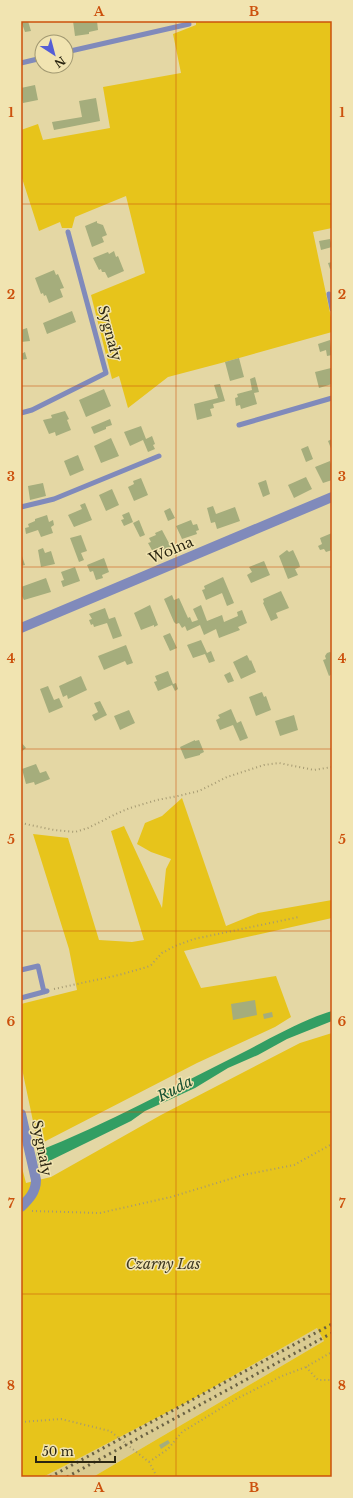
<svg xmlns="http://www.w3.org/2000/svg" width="353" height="1498" font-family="'Libre Baskerville',serif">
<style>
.built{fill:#dacb91}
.green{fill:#e7c41b}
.water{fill:#329e63}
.building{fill:#a5ad7c}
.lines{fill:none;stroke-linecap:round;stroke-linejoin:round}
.path{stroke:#a59a72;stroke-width:2;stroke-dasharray:1 3;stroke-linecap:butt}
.lane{stroke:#808abb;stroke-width:5}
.street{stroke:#808abb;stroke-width:10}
.rail{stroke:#696143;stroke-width:3;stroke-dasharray:2 4;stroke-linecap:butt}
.grid{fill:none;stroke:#cc510d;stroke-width:1;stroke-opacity:0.55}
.labels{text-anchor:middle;stroke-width:3;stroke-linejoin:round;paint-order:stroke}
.street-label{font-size:14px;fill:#2a2511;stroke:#f1e4b1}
.park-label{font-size:14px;font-style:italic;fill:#3f3921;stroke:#f1e4b1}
.water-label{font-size:15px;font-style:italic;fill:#1a5132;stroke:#f1e4b1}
.neatline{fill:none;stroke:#cc510d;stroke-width:1.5}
.grid-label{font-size:13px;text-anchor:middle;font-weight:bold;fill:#cc510d}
</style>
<rect width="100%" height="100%" fill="#e4d7a4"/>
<path class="built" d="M317,1328L324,1341L93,1477H43L191,1400Z"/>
<path class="green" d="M196,21H332V228L313,232L332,322V332L225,362L168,377L128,408L119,376L112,379L91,295L145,273L126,196L75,217L72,228H62L60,222L39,231L21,175V130L38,124L43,140L110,128L103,87L181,73L173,34L196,25Z
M182,798L226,926L258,913L332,900V918L184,951L201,988L276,976L291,1017L275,1027L197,1063L38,1145L21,1064V1004L77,990L69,949L33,834L68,838L99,940L132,942L144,940L111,831L124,826L162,908L166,869L171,859L151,852L137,844L145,823L162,816Z
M332,1033V1477H93L324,1341L317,1328L191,1400L43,1477H21V1164L26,1183L51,1177L161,1115L300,1043Z"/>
<path class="water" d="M332,1011V1021L287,1039L258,1055L228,1068L195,1088L145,1111L131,1121L39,1166L36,1152C108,1124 175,1086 244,1052C271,1038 304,1019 332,1011Z"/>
<path class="building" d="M21,21H28L31,31L25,32Z
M73,21H97L98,30L89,32V34L75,36Z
M35,85L38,100L23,103L22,99H21V88Z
M96,98L100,121L54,130L52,122L82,117L79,101Z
M97,221V223L103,225L107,235L102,237L104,242L92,247L85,226Z
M330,239L332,247L321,250L319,241Z
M114,251L116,257L118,256L124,271L108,278L105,272H102L101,269L99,270L93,258L108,252L109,254Z
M332,262V268L330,269L328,263Z
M54,270L56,275L58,274L64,288L60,289L63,297L49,303L46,295L44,296L43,293L41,294L35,278Z
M72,311L76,322L47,334L43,323Z
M27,328L30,341L21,342V336H22L21,330Z
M330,340L332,355L327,356L326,350L320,352L318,344Z
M25,352L27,359L21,360V354Z
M239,358L244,377L230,381L225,362Z
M331,368L332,384L319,388L315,372Z
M255,377L259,392L254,393L257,404L241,409L240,405L236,406L235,398L238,397L237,394L252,390L250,379Z
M220,384L225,401L213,404L214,408L210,409L212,416L197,420L194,404L218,398L214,385Z
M104,389L111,406L86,417L79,400Z
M65,411L69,419L67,420L71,430L56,436L55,432L49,434L43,420L52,418L51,415Z
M110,419L112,425L106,427V429L94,434L91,427Z
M141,426L146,439L152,436L155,444L153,445L155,449L148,452L143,440L130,446L124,432Z
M111,438L119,456L101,463L94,446Z
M332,439V451L328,441Z
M308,446L313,459L306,462L301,449Z
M78,455L84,470L70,476L64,461Z
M330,461L332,467V480L323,483L315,467Z
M306,477L312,489L294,498L288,485Z
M141,478L148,495L134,501L128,487L134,484L133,481Z
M266,480L270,494L263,497L258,483Z
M43,483L46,496L30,500L28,486Z
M112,489L119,505L106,511L99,495Z
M85,503L92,520L74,527L68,515L82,509L80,505Z
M213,506L216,514L235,507L240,521L217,529L215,522L211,523L207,508Z
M170,508L175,518L168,521L164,511Z
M129,512L133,522L124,526L121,520L124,519L122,515Z
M47,515L49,522L53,520L54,525L51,527L53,533L41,537L38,530L26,534L25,528L29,527L28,524L35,521V519Z
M139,520L145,535L140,537L133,523Z
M191,520L193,525L197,524L199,530L196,531L197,534L182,539L176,526Z
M162,530L171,547L154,554L148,543L151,542L149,538L156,535L155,533Z
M332,533V550L326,552L324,549L320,550L318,546L322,544L320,538Z
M81,535L87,551L81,553L84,560L79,562L70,538Z
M43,548L45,553L51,551L55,564L41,567L38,550Z
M287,550L289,552L293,550L299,563L300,567L295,569L298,575L288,579L279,556Z
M21,553L25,565L21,566Z
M104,558L109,572L102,575L103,578L96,580L93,571L90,572L87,565Z
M264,561L270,575L251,583L247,575L252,572L249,567Z
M75,567L80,581L63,587L61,581L64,580L61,572Z
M223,577L234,603L227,606L222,593L206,600L202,590L205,589L204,586Z
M46,578L51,592L24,600L21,594V587Z
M281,591L289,608L276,613L278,618L271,621L263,603L264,602L263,599Z
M172,595L174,600L179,598L188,618L190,617L192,622L198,620L193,609L201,605L207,621L222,615L224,622L238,616L237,612L242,610L247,623L238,627L240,630L219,638L216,629L204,635L200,625L187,631L185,626L182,628L179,623L176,624L174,622L164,599Z
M150,605L158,625L154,627V625L141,630L134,613Z
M105,608L109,619L115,617L122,636L113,639L107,623L94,627L93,624L91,625L89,620L92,619L89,614Z
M170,633L177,648L170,651L163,636Z
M201,640L207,653L211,651L215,661L209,663L205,654L193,658L187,645Z
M126,645L133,663L127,665L125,661L104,670L98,656Z
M330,652L332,653V674L329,676L323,660L326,659L325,656L327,653Z
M247,655L250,661L251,660L256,672L241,679L233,662Z
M168,671L173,684L176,683L178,689L175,691L172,685L158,691L154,682L157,681L155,676Z
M230,672L234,681L228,683L224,675Z
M81,676L87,690L68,699L67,695L63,697L59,686Z
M48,686L54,700L59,698L63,707L49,713L40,689Z
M262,692L264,697L266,696L271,710L256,716L249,697Z
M100,701L107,715L95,721L92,715L98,712L94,703Z
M231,709L237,723L241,721L248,738L240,741L233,725L220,730L216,720L220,718L218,715Z
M129,710L135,723L120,730L114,716Z
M294,715L298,730L280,736L275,721Z
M195,740V741L199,740L204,752L200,754V755L185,759L180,747Z
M21,742L26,748L21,752Z
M36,764L40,773L46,771L50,779L35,785L34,782L26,784L22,769Z
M255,1000L257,1015L233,1020L231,1004Z
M272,1012L273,1017L264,1019L263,1014Z
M168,1440L170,1443L161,1449L159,1445Z"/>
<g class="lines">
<path class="path" d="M21,823L54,830L75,832L88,828L118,813L130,808L157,800L178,796L199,791L227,777L264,765L279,763L314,770L332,767
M54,989L119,975L147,967L151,965L162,953L175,946L194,939L299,917
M32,1211L100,1213L171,1197L243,1175L294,1165L332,1144
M306,1367L318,1380H332
M21,1422L61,1419L110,1431L149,1462L157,1477
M149,1462L168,1449L182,1432L236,1399L282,1376L306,1367L332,1352"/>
<path class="lane" d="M66,52L189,24
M21,63L42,58
M329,294L332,309
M21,413L32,410L106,373L68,232
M239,425L332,398
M21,507L54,499L159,456
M21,970L38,966L44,992
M21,998L47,991"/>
<path class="street" d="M21,628L332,497
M21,1114L36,1180C36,1192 29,1199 21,1207"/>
<path class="rail" d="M50,1477L332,1324
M67,1477L332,1333"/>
</g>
<path class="grid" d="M176,21V1477M21,204H332M21,386H332M21,567H332M21,749H332M21,931H332M21,1112H332M21,1294H332"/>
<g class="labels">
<g class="street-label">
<text transform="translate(110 333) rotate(75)" y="5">Sygnały</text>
<text transform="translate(171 550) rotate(-23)" y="5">Wolna</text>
<text transform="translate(42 1148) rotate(79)" y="5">Sygnały</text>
</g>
<g class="park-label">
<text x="163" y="1269">Czarny Las</text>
</g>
<g class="water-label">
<text transform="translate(175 1089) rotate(-28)" y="5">Ruda</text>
</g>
</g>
<rect width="353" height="1498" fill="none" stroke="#f1e4b1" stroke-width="44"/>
<g transform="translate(54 54) rotate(144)"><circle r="19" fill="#f1e4b1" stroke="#a19871"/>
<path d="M0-3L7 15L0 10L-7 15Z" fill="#555ed5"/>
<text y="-6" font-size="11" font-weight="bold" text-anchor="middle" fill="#2a2511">N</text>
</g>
<path d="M36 1456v6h79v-6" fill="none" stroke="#2a2511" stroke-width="2"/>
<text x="42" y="1456" font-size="12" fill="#2a2511" stroke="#f1e4b1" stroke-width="3" paint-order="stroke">50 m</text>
<rect x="22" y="22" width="309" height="1454" class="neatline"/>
<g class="grid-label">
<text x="99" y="16">A</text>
<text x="254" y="16">B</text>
<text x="11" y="117">1</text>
<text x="342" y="117">1</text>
<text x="11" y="299">2</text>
<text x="342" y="299">2</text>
<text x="11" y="481">3</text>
<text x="342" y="481">3</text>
<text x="11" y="663">4</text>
<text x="342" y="663">4</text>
<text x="11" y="844">5</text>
<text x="342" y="844">5</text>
<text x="11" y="1026">6</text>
<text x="342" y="1026">6</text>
<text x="11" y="1208">7</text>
<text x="342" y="1208">7</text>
<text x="11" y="1390">8</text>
<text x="342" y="1390">8</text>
<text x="99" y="1492">A</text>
<text x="254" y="1492">B</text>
</g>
</svg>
